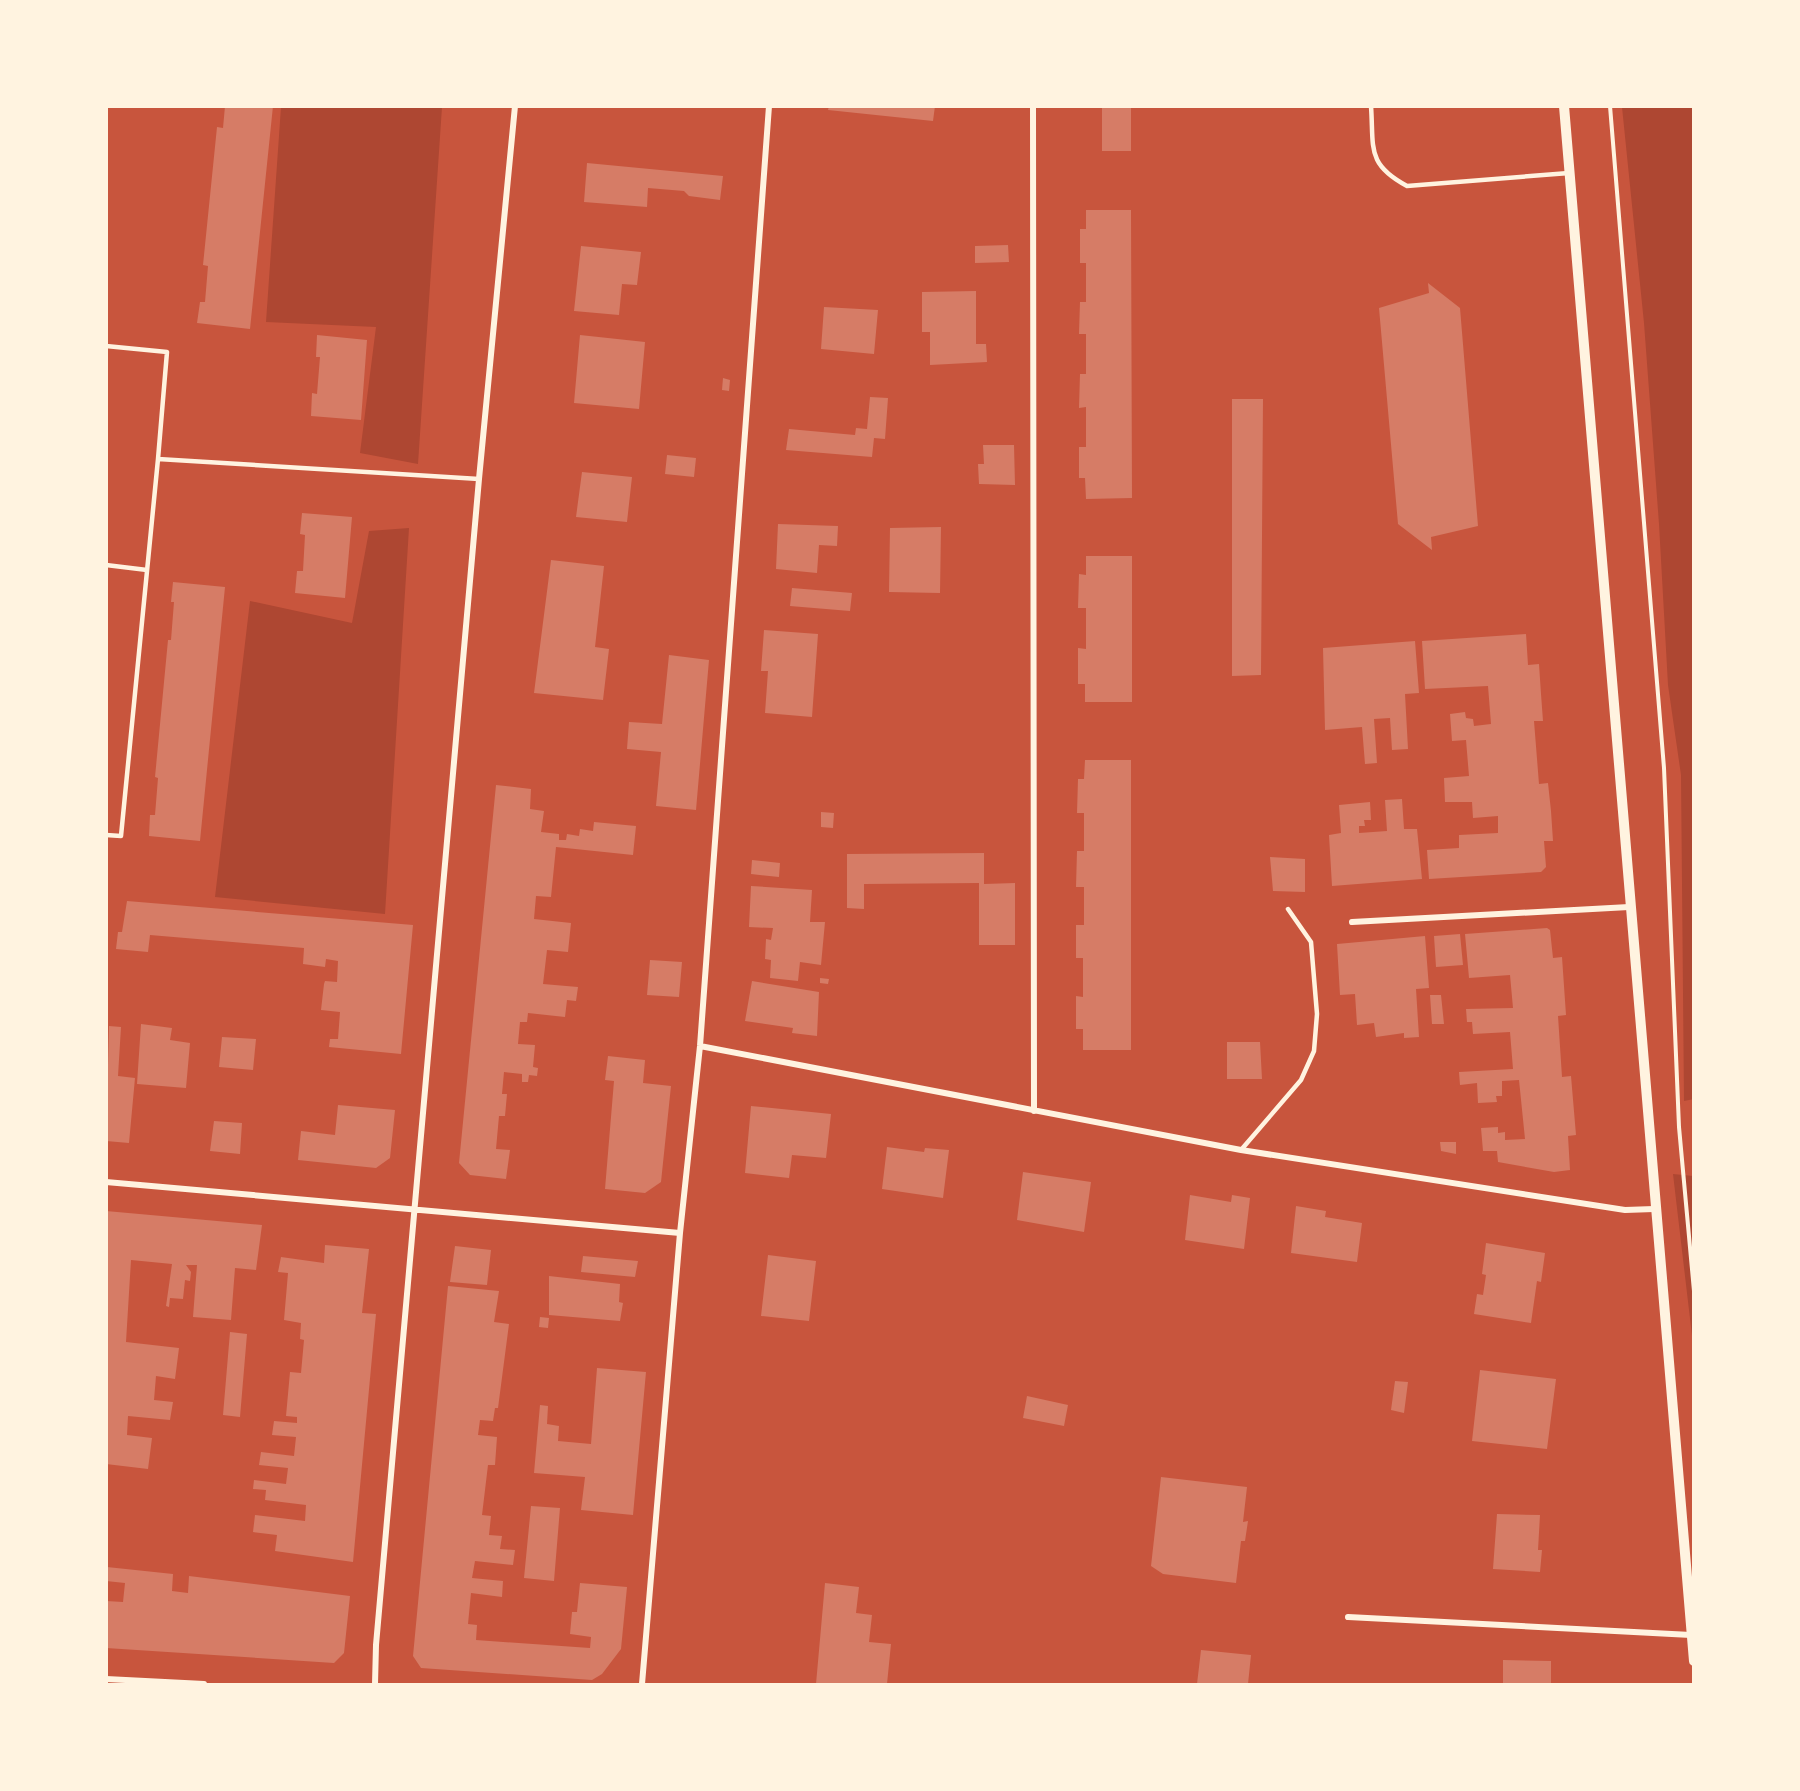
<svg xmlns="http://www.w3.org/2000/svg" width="1800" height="1791" font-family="'Archivo Narrow',sans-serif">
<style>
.green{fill:#ae4732}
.building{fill:#d67c66}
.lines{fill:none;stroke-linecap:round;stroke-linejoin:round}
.path{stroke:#fff3e0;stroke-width:4}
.service{stroke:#fff3e0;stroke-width:4.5}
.minor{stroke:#fff3e0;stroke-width:6}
.tertiary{stroke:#fff3e0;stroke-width:10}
</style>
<rect width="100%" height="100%" fill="#c8553d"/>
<path class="green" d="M281,107H442L418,464L360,453L376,327L266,322Z
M1622,107H1693L1694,1099L1684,1101L1681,775L1668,685L1659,524L1644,323Z
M409,528L385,914L215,897L250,601L352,623L369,531Z
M1673,1174L1693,1176V1344Z"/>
<path class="building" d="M225,106H273L250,329L197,323L200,302H205L208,266L203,265L217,127L223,128Z
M829,106H935L933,121L828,110Z
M1102,106H1131V151H1102Z
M587,163L723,176L720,200L689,196L684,191L648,188L647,207L584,202Z
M1086,210H1131L1132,498L1086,499L1085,478H1079V447H1086V407L1079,408L1080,374H1086V334H1079L1080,302H1086V263H1080V229H1086Z
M1008,245L1009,262L975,263V246Z
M581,246L641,252L637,285L622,284L619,315L574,311Z
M1428,283L1460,308L1478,526L1431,537L1432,550L1398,524L1379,308L1429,293Z
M976,291V344H986L987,362L930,365V332H922V292Z
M824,307L878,310L874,354L821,349Z
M317,335L367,340L361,420L311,416L312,393L317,394L320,357H316Z
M580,335L645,342L639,409L574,403Z
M723,378L730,380L729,391L722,390Z
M870,397L888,398L885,439L874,438L872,457L786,450L789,429L855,435L856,428L867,429Z
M1232,399H1263L1261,675L1232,676Z
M983,445H1014L1015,485L979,484L978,464H984Z
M667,455L696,458L694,477L665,474Z
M582,472L632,477L627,522L576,517Z
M302,513L352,517L345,598L295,593L297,571H303L305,535L300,534Z
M778,524L838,526L837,546L819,545L817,573L776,569Z
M941,527L940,593L889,592L890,528Z
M1086,556H1132V702H1085V684H1078V648L1086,649V608H1078L1079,574L1086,575Z
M551,560L604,566L595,647L609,649L603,700L534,693Z
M173,582L225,587L200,841L149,836L150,815H155L158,778L155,777L168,640H171L174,602H171Z
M792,588L852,593L850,611L790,606Z
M764,630L818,634L812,717L765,713L768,671H761Z
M1526,634L1528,665L1539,664L1541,694L1543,721H1534L1539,784L1548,783L1551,811L1553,841H1544L1546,867L1541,872L1429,879L1427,850L1459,848V835L1498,833V816L1473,818L1472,802H1445L1444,778L1469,776L1466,740L1452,741L1450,714L1465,712L1466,718L1473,719L1474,726L1491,724L1488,686L1425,689L1422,641Z
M1415,641L1419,693L1405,694L1408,749L1392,750L1390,718L1374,719L1377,763L1365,764L1362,727L1325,730L1323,648Z
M669,655L709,660L696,810L656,806L661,752L627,749L629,722L662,724Z
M1085,760H1131V1050H1083V1029H1076V996L1083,997V958H1076V925H1084V887H1076L1077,851H1084V813H1077L1078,779H1084Z
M496,785L531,789L530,809L544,811L541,832L559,834V840H566L567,834L579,836L580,829L593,831L594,822L636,826L633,855L556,847L551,897L536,896L534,919L571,923L568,952L547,950L543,984L578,987L576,1001L567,1000L565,1017L528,1013L527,1022H520L518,1044L535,1045L533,1067L538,1068L537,1076L529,1075L528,1082H522V1074L504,1072L502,1094H507L505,1116H499L496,1149L510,1150L506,1179L470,1175L459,1163Z
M1402,799L1404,829H1417L1422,879L1332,886L1329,835L1341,833L1339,805L1370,802L1371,820H1364L1365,826H1359V833L1387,831L1385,800Z
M821,812L834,813L833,828L821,827Z
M984,853V884L1015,883V945H979V883L864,884V909L847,908V854Z
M1270,857L1305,859V892L1273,891Z
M752,860L780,863L779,877L751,874Z
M751,886L812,890L810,922H825L821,965L800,962L798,981L770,978L771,960L765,959L766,939L771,940L773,928L749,927Z
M127,901L413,925L401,1054L329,1047L330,1039H338L340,1012L321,1010L324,984L325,981L337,982L338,961L326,959L325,967L303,964L304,948L150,935L148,952L116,949L118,932H122Z
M1547,928L1550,930L1553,958L1562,957L1566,1015L1558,1016L1562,1077L1571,1076L1576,1135L1568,1136L1570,1170L1554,1172L1498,1162L1497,1151H1483L1481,1128L1498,1127V1133L1505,1132V1140L1525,1139L1519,1080L1502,1081V1096H1496L1497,1102L1478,1103L1477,1083L1460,1085L1459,1072L1513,1069L1510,1032L1473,1034L1472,1022H1467L1466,1009L1513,1008L1510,975L1469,978L1465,934Z
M1460,934L1463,965L1436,967L1434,936Z
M1425,936L1429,988L1416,989L1419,1037L1404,1038V1033L1376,1037L1374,1023L1357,1025L1355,994L1340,995L1337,944Z
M650,960L682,962L679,997L647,995Z
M820,978L829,979L828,984L820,983Z
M752,981L819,992L817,1036L792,1033L793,1028L745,1021Z
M1430,995H1441L1444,1024H1432Z
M141,1024L172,1028L170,1040L190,1043L186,1088L137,1084Z
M109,1026L121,1027L118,1076L135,1078L129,1143L106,1141Z
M222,1037L256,1039L253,1070L219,1067Z
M1227,1042H1260L1262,1079H1227Z
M608,1056L645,1060L643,1083L671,1086L661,1182L645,1193L605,1189L614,1081L605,1080Z
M338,1105L395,1110L390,1158L376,1168L298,1160L301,1131L335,1135Z
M751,1106L831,1114L826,1158L792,1155L789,1178L745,1173Z
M214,1121L242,1123L240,1154L210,1151Z
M1440,1142H1456V1154L1441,1151Z
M887,1147L924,1152L925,1148L949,1150L943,1198L882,1189Z
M1023,1172L1091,1182L1084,1232L1017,1220Z
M1190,1195L1231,1202L1232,1195L1250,1198L1244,1249L1185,1240Z
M1296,1206L1326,1211L1325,1217L1362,1223L1357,1262L1291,1253Z
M106,1211L262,1225L256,1270L235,1268L231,1320L193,1317L197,1265H186L191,1272L190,1281L185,1280L183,1299L170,1298L169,1307L166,1306L172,1264L131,1260L126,1342L179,1348L175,1379L156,1376L154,1400L173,1402L170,1420L128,1416L127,1435L152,1438L148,1469L106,1464Z
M1486,1243L1545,1253L1541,1282L1537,1281L1531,1323L1474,1314L1477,1294L1483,1295L1486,1275L1482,1274Z
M325,1245L369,1249L362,1313L376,1314L353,1562L275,1551L277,1535L253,1532L255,1515L305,1521L306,1505L265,1500L266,1490L253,1489L254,1480L286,1484L288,1468L259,1465L261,1452L294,1456L296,1437L272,1435L274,1421L297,1423V1417L286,1416L290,1372L301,1373L304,1340L300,1339L301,1323L284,1320L288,1273L278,1272L281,1257L324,1263Z
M455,1246L491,1250L487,1285L450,1282Z
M768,1255L816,1261L809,1321L761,1316Z
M583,1256L638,1261L635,1277L581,1272Z
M549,1276L620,1284L619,1302L623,1303L620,1321L549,1315Z
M448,1286L499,1291L494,1322L509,1324L498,1408H495L493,1421L480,1420L478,1435L497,1437L495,1465H488L482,1515L491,1516L489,1535L502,1536L500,1549L515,1550L513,1565L475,1561L472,1578L503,1581L502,1597L471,1593L468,1624L477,1625L476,1640L590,1648L591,1637L570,1634L572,1612H577L580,1583L627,1587L621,1649L602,1674L592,1680L421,1668L413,1656Z
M540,1317L549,1318L548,1328L539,1327Z
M230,1332L247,1334L240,1417L223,1415Z
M597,1368L646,1372L633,1515L581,1510L585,1477L534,1473L540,1405L548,1406L547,1424L559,1426L558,1441L591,1444Z
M1480,1370L1556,1379L1547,1449L1472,1441Z
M1395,1381L1408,1382L1404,1413L1391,1410Z
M1027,1396L1068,1405L1064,1426L1023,1418Z
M1161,1477L1247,1487L1243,1522L1248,1521L1245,1541H1241L1236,1583L1163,1574L1151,1566Z
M531,1506L560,1508L554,1581L524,1578Z
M1497,1514L1540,1515L1538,1550H1542L1540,1572L1493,1569Z
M107,1567L173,1574L172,1591L188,1593L189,1576L350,1596L344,1653L334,1663L106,1648V1601L123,1602L125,1583L106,1581Z
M825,1583L859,1587L856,1613L872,1615L869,1642L891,1644L887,1684H816Z
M1201,1650L1251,1655L1248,1684H1197Z
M1503,1660L1551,1661V1684H1503Z"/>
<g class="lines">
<path class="path" d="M1610,106L1664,768L1679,1127L1694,1291"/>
<path class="service" d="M1371,106C1374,148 1366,164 1407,186L1569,173
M106,346L167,352L158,459L479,479
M106,565L147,570
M106,835L121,836L158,459
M1241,1150L1301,1080L1314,1051L1317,1014L1311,942L1288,909"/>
<path class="minor" d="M1033,106L1034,1111
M1352,922L1629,907
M700,1046L1241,1150L1625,1210L1654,1209
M106,1182L680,1233
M1348,1617L1691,1635
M106,1679L204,1684
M375,1684L376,1645L479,479L515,106
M642,1684L680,1233L700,1046L769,106"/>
<path class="tertiary" d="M1564,106L1694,1661"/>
</g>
<rect width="1800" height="1791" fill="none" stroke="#fff3e0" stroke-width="216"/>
</svg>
